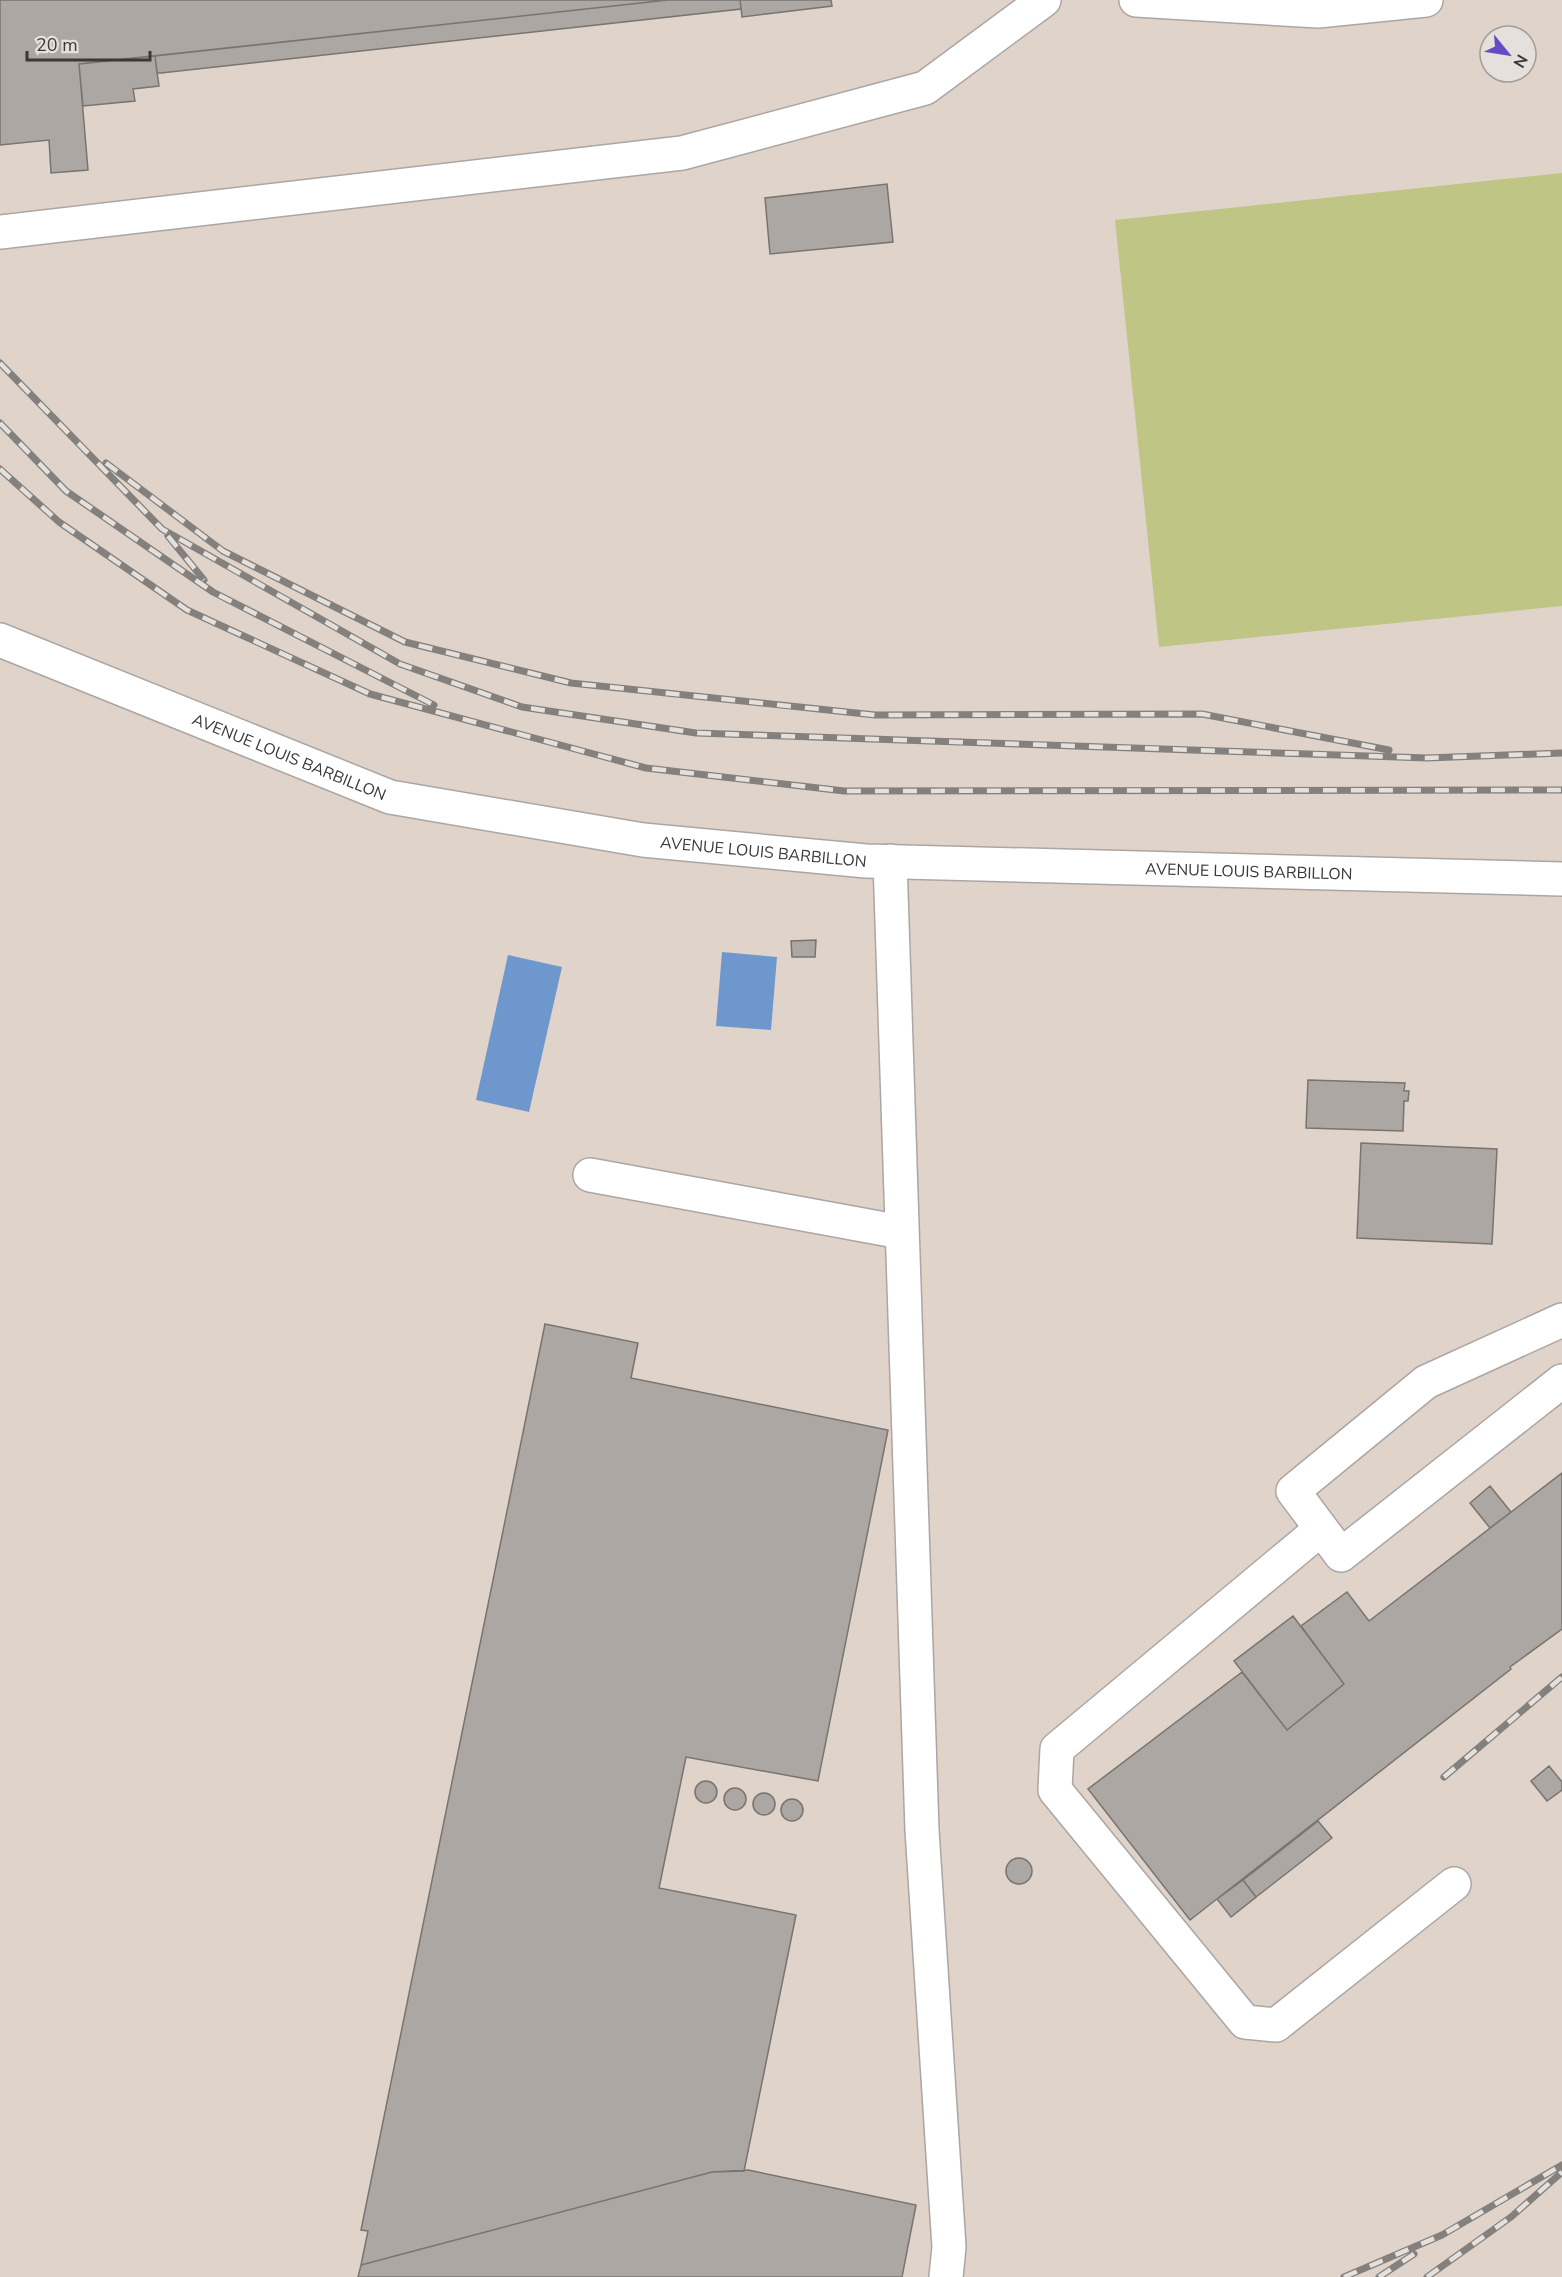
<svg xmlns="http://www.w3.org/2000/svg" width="1562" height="2277" font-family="'Nunito Sans',sans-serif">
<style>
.built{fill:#dfd3ca;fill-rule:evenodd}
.green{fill:#bfc585}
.water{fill:#6e98cd}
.building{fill:#aca7a3;stroke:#787470;stroke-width:1.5}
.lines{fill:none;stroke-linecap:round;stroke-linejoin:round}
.minor-casing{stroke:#aba6a3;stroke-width:36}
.minor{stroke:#fff;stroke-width:33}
.rail-casing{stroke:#83807d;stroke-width:7}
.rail{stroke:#e5e0dc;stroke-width:4.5;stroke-dasharray:14;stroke-linecap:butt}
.labels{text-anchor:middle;stroke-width:4.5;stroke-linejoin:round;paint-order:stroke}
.street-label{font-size:16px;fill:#3b3937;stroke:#e5e0dc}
</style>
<rect width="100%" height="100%" fill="#e5e0dc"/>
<path class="built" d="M0,0H1562V2277H0ZM1490,36H1526V72H1490Z"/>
<path class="green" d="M1562,173V606L1159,647L1115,220Z"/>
<path class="water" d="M722,952L777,957L771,1030L716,1026Z
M508,955L562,967L529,1112L476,1100Z"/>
<path class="building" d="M0,0H668L79,64L88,170L51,173L49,140L0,145Z
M668,0H740L741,9L161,73H157L155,56Z
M740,0H831L832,6L742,17Z
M155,56L159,86L133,89L135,101L83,106L79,64Z
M887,184L893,242L770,254L765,198Z
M816,940L815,957H792L791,941Z
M1308,1080L1405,1083L1404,1091H1409L1408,1101H1404L1403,1131L1306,1128Z
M1361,1143L1497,1149L1492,1244L1357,1238Z
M545,1324L638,1343L631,1378L888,1430L818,1781L686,1757L659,1888L796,1915L744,2171L712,2172L361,2265L368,2231L361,2230Z
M1562,1473V1629L1510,1667L1511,1669L1190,1920L1088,1789L1242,1672L1287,1730L1344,1684L1301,1626L1347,1592L1369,1621Z
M1490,1486L1511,1512L1490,1528L1470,1503Z
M1293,1616L1344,1684L1287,1730L1234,1661Z
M1549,1766L1562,1782V1790L1547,1801L1531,1781Z
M695 1792a11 11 0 1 1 22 0a11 11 0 1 1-22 0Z
M724 1799a11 11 0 1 1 22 0a11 11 0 1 1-22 0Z
M753 1804a11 11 0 1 1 22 0a11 11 0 1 1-22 0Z
M781 1810a11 11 0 1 1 22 0a11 11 0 1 1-22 0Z
M1318,1821L1332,1838L1256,1897L1243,1880Z
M1006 1871a13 13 0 1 1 26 0a13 13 0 1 1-26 0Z
M1243,1880L1256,1897L1231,1917L1217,1899Z
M748,2170L916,2205L902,2277H358L361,2265L712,2172Z"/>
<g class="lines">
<defs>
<g id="minor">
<path d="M1136,0L1318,11L1426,0"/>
<path d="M0,232L682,153L925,88L1044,0"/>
<path id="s1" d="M0,640L390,797L643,840L866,861L1562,879"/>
<path d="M890,861L922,1830L949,2247L946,2277"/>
<path d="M590,1175L901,1232"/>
<path d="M1562,1320L1426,1382L1293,1491L1341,1555L1562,1381"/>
<path d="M1321,1529L1057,1749L1055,1790L1245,2022L1276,2025L1454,1884"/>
</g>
</defs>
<use href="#minor" class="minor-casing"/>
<use href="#minor" class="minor"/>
<defs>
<path id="rail" d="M0,363L162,529L400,664L522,707L696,733L1427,758L1562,753
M0,423L66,491L213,592L434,705
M106,463L223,551L405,642L571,683L875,715L1202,714L1389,750
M0,469L59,522L187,610L370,694L646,768L844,791L1562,790
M168,536L204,580
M1444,1777L1562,1677
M1344,2277L1442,2235L1562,2165
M1379,2277L1414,2254
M1427,2277L1511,2217L1562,2172"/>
</defs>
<use href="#rail" class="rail-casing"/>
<use href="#rail" class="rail"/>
</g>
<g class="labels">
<g class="street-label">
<text dy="6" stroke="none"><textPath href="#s1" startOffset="312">AVENUE LOUIS BARBILLON</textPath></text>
<text dy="6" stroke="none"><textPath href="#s1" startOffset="798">AVENUE LOUIS BARBILLON</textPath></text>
<text dy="6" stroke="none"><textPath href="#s1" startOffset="1284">AVENUE LOUIS BARBILLON</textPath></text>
</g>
</g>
<g transform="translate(1508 54) rotate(120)"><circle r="28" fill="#e5e0dc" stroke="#a19d9a" stroke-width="1.5"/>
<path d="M0-4.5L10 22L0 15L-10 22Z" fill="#654cc4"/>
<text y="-9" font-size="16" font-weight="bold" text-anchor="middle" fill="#3b3937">N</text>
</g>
<path d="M27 51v9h123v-9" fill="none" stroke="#3b3937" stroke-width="3"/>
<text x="36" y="51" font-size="18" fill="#3b3937" stroke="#e5e0dc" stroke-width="4.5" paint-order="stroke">20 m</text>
</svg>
